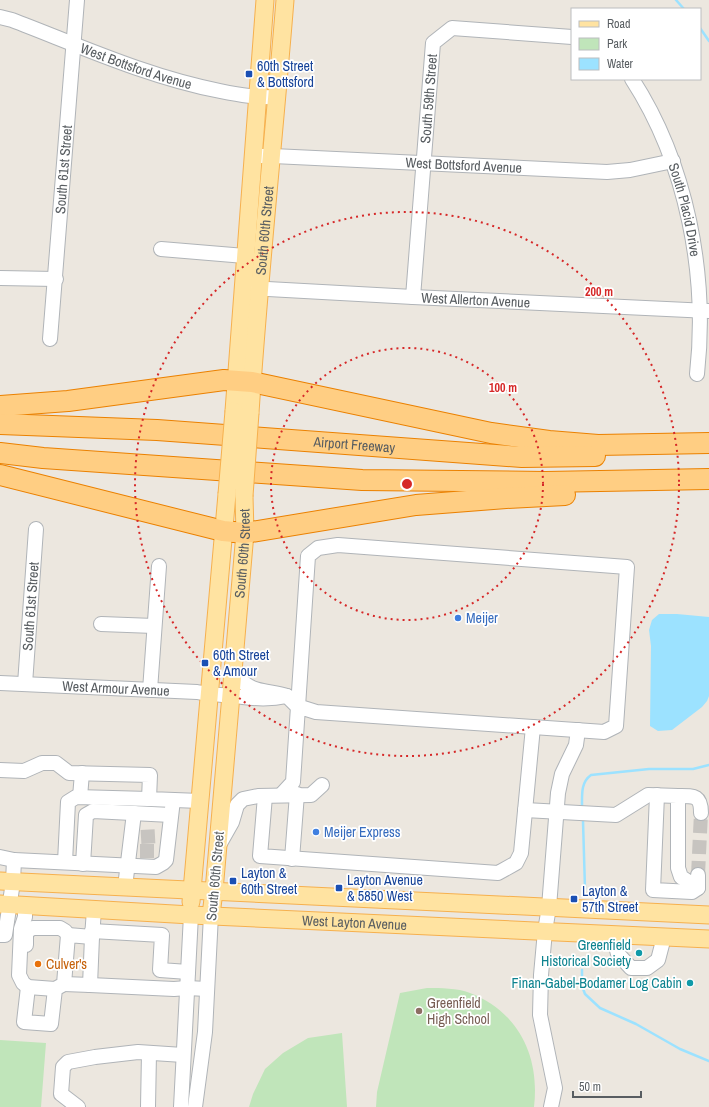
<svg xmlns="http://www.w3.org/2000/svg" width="709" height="1107" font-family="'Archivo Narrow',sans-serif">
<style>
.green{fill:#c0e5ba}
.water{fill:#9ce2ff}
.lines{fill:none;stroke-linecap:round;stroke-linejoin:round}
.stream{stroke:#9ce2ff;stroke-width:2.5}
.minor-tunnel{stroke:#c7c4c0;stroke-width:14;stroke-dasharray:14 7;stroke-linecap:butt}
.minor-casing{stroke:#b0b4b8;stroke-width:16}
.major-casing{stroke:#f6b04e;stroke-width:19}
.highway-casing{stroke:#eb8100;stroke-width:22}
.minor{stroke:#fff;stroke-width:14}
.major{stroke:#ffe3a1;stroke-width:17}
.highway{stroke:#ffce83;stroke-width:20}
.major-bridge-casing{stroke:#f6b04e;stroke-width:19;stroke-linecap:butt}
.major-bridge{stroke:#ffe3a1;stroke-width:17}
.ring{fill:none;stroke:#d62828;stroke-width:2;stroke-dasharray:2 4}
.transit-dot{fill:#1a4fb4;stroke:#fff;stroke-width:1.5}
.shop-dot{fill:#3f7fe0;stroke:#fff;stroke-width:1.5}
.culture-dot{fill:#0f9aa8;stroke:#fff;stroke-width:1.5}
.food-dot{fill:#e8710a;stroke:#fff;stroke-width:1.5}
.education-dot{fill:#8d6e63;stroke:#fff;stroke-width:1.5}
.labels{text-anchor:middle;stroke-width:3.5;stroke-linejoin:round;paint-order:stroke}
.street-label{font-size:14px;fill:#585d61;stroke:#fff}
.transit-label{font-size:14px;fill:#164399;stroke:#fff;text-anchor:start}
.shop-label{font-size:14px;fill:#366cbe;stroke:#fff;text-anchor:start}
.culture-label{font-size:14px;fill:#0d838f;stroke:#fff;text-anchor:end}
.food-label{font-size:14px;fill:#c56008;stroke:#fff;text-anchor:start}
.education-label{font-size:14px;fill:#785e54;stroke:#fff;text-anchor:start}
.centre{fill:#d62828;stroke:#fff;stroke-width:2}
.ring-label{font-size:12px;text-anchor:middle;font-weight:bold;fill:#d62828;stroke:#fff;stroke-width:3.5;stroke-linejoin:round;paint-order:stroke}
</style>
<rect width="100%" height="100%" fill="#ece7df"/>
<path class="green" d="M427,988C441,988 457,988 470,993C519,1012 540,1057 534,1107H376L377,1092L400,993Z
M342,1033L347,1107H249L253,1094L265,1069L283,1053L308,1038Z
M0,1040L46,1043L41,1107H0Z"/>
<path class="water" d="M659,614H677L709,617V696L707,701L702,707L672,730L658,731L650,726L651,646L649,630L652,620Z"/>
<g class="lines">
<path class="stream" d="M676,0L684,9
M700,28L709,41
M582,806C582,794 581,782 591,775L649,769H693L709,765
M583,821L585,889
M582,970V986L585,994L600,1008L636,1024L680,1049L709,1061"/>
<path class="minor-tunnel" d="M141,837L159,836
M140,851H159
M698,875L701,813"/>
<defs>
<g id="minor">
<path id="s1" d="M0,17L12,20C80,46 148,77 220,91C240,95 257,98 278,97"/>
<path id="s2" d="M632,79C687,164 708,275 697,374"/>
<path id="s3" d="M253,156H273L607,172L630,170L673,161"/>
<path d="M161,249L245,256"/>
<path d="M0,278L56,279"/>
<path id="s4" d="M250,288L413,297L709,311"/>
<path id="s5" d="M413,297L433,43L452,28L572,37"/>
<path id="s6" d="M50,339L77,0"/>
<path d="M101,624L154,626"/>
<path id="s7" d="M0,683L197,692C212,695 228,695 243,697C258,699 273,699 287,696C273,691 256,693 244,683C240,680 237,675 233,671"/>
<path id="s8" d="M25,684L36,529"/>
<path d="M150,690L159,566"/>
<path d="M0,770L24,771L42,763H56L69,773L150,775L149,799L200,801"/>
<path d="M281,795L293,782L308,556L318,548L338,545L627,567L616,726L604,732L316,712L297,706L287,696"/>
<path d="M657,795L653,890L692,892L698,888V875"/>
<path d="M265,796L260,856L498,873L516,863L521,853L533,727"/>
<path d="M678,796C694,796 701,795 701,813"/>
<path d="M80,797L82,773"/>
<path d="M525,810L616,815L648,795L678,796V868L681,877L698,888"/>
<path d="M219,845L232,822L237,805L243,799L258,796L311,795L322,785"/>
<path d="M0,857L14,860L156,867L163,863L166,860L173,800"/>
<path d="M292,859L297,794"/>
<path d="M65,862L68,802L76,797L149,799"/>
<path d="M83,864L86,815L93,811L171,815"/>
<path d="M125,887L134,813"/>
<path d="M25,906V917L21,929L19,975L23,983L28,987L55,989"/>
<path d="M92,931L162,935L160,970L188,972"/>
<path d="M0,935H5L13,882L14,860"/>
<path d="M613,935L618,954L631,968H647L658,960L664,937"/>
<path d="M26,945V932L33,928H60L65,931L68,935"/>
<path d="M64,984L90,985L92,937"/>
<path d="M90,985L174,989L187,988L207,989"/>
<path d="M28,987L24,1022L51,1024L55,989L64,984L68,935L92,937L94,910"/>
<path d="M78,1107L61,1094L63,1067L68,1062L95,1057L138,1052L183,1055"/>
<path d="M148,1107L149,1053"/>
<path d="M181,1107L191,915"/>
<path d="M195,1107L205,1032L211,915"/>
<path d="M551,1107L555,1088L540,1015L541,975L545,931L549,907L558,793L562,774L576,745L578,730"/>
</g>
<g id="major">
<path d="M234,411L265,0"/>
<path id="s9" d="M250,413C259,275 274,138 285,0"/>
<path d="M0,881L709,915"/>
<path d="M191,902L227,494"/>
<path id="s10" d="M0,904L191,915L709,939"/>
<path id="s11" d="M211,915L214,891L245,533L244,496"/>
</g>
<g id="highway">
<path d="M0,406L68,401L224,380L252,382L491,433L549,441L598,445L709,443"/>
<path id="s12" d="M0,424L157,430L522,457L595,456"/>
<path d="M0,453L43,458L362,480L546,482L709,479"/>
<path d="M0,475L223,531L245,533L416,505L506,498L565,495"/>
</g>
</defs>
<use href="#minor" class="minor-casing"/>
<use href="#major" class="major-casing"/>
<use href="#highway" class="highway-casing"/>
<use href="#minor" class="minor"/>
<use href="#major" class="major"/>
<use href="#highway" class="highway"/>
<defs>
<path id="major-bridge" d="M227,494L234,411
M244,496L250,413"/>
</defs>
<use href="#major-bridge" class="major-bridge-casing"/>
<use href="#major-bridge" class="major-bridge"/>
</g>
<g class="ring">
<circle cx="407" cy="484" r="136"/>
<circle cx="407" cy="484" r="272"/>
</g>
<g class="transit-dot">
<rect x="245" y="70" width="8" height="8" rx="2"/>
<rect x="201" y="659" width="8" height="8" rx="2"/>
<rect x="229" y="877" width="8" height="8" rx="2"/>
<rect x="335" y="884" width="8" height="8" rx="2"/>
<rect x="570" y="895" width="8" height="8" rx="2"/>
</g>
<g class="shop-dot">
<circle cx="458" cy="618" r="4"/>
<circle cx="316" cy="832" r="4"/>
</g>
<g class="culture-dot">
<circle cx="639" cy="953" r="4"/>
<circle cx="690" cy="983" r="4"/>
</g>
<circle class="food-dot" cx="38" cy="964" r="4"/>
<circle class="education-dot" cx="419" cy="1011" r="4"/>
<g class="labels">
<g class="street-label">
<text dy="5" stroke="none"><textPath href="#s1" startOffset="145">West Bottsford Avenue</textPath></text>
<text dy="5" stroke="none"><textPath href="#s5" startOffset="199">South 59th Street</textPath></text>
<text dy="5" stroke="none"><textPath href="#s3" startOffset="211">West Bottsford Avenue</textPath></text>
<text dy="5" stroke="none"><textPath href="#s6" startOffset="170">South 61st Street</textPath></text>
<text dy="5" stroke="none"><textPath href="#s2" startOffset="142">South Placid Drive</textPath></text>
<text dy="5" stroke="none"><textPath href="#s9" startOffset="183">South 60th Street</textPath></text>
<text dy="5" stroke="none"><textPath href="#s4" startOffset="226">West Allerton Avenue</textPath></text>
<text dy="5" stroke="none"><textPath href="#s12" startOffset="355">Airport Freeway</textPath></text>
<text dy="5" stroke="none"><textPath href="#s11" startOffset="363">South 60th Street</textPath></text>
<text dy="5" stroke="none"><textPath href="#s8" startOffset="78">South 61st Street</textPath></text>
<text dy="5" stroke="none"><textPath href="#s7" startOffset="116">West Armour Avenue</textPath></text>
<text transform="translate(215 876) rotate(-85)" y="5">South 60th Street</text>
<text dy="5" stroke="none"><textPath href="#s10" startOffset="355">West Layton Avenue</textPath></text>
</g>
<g class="transit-label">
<text x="257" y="71">60th Street<tspan x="257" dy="16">&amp; Bottsford</tspan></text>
<text x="213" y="660">60th Street<tspan x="213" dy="16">&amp; Amour</tspan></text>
<text x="241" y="878">Layton &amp;<tspan x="241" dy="16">60th Street</tspan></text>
<text x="347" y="885">Layton Avenue<tspan x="347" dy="16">&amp; 5850 West</tspan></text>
<text x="582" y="896">Layton &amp;<tspan x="582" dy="16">57th Street</tspan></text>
</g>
<g class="shop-label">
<text x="466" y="623">Meijer</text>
<text x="324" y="837">Meijer Express</text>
</g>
<g class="culture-label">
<text x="631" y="950">Greenfield<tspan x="631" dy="16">Historical Society</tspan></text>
<text x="682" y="988">Finan-Gabel-Bodamer Log Cabin</text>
</g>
<g class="food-label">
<text x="46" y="969">Culver's</text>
</g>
<g class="education-label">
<text x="427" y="1008">Greenfield<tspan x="427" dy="16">High School</tspan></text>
</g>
</g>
<circle cx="407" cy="484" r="6" class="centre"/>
<g class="ring-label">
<text x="599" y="296">200 m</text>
<text x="503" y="392">100 m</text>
</g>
<rect x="571" y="8" width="130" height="72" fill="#ffffff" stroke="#bcbec0"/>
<rect x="579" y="21" width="20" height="6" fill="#ffe3a1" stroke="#bcbec0"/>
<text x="607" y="28" font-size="12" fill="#585d61">Road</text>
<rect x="579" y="38" width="20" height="12" fill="#c0e5ba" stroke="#bcbec0"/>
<text x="607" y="48" font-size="12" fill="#585d61">Park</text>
<rect x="579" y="58" width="20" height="12" fill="#9ce2ff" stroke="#bcbec0"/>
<text x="607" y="68" font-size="12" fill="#585d61">Water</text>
<path d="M573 1091v6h68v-6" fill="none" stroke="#585d61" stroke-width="2"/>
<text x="579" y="1091" font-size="12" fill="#585d61" stroke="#ffffff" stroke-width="3" paint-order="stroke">50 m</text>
</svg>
